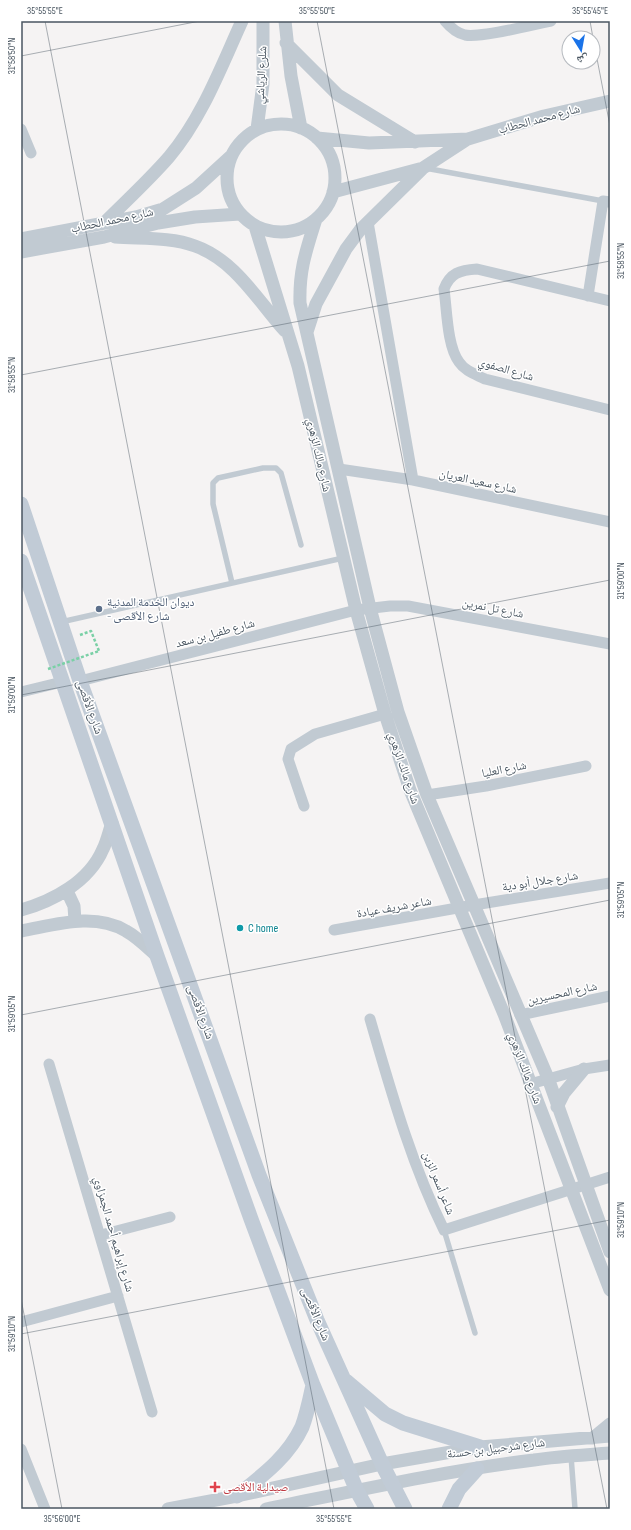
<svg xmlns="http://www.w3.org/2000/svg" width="631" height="1530" font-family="'Sofia Sans Condensed','Noto Naskh Arabic',sans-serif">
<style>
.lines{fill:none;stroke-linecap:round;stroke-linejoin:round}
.path{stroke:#7ad0a6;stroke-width:2.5;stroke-dasharray:3 2;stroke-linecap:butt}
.service{stroke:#c1cad2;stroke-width:5.5}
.minor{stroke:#c1cad2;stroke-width:11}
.tertiary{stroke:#c1cad2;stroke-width:13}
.secondary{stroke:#c1cbd6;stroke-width:15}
.path-bridge{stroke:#7ad0a6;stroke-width:2.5;stroke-dasharray:3 2;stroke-linecap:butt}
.ticks{fill:none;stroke:#4a5661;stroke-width:1;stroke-opacity:0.45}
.service-dot{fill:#5c6f8a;stroke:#fff;stroke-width:1.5}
.culture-dot{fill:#0f9aa8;stroke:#fff;stroke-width:1.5}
.health-dot{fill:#e0444e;stroke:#fff;stroke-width:1.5}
.labels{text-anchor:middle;stroke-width:3;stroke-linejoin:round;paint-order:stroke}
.street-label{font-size:12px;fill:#4a5661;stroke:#fff}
.service-label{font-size:12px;fill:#4e5e75;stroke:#fff;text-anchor:start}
.culture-label{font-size:12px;fill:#0d838f;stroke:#fff;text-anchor:start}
.health-label{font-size:12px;fill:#be3a42;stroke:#fff;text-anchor:start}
.neatline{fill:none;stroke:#4a5661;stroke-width:1.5}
.ticks-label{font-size:10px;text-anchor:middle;fill:#4a5661}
</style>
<rect width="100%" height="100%" fill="#f5f3f3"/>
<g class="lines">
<path class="path" d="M80,635L91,631L99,651"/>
<path class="service" d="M425,168L603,201
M232,583L213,504V483L218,478L263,468H276L281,473L301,545
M61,622L343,558
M444,1230L475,1333
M571,1456L575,1509"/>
<path class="minor" d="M445,21C450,27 456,33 465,35C482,38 531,25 551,21
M21,129L31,153
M368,222L413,480
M588,296L603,201L610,202
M610,301L477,269C460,270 450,273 444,289C447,310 447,346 459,362C465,371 475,374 485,379L610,410
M339,469L413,480L610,522
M80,681L356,610L390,606H408L610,644
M21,692L62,682
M427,795L486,786L586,766
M304,806L288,759L291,749L315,734L385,714
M334,930L474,905L610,883
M520,1015L610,996
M370,1019C391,1091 411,1163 444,1230L610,1177
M49,1064L152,1412
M530,1084L584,1069L610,1065
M101,1235L170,1217
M21,1322L118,1296
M21,1449L45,1509"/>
<path class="tertiary" d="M285,21L291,76L301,128
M286,43L338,95L415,142
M227 178a54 54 0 1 1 108 0a54 54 0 1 1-108 0Z
M257,129L263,84V21
M317,138L369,143L468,139L544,116L610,101
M333,192L423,168L466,140
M316,219C306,251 299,270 300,303L370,608L398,712L427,795L548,1078L610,1252
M105,222C126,201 149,180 169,157C202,118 221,67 242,21
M255,226L298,366L356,610L385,714L410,790L504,1014L610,1290
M115,237C141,239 171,237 195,246C235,260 258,301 285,331
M21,239L136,217L163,209L196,188L231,156
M21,252L104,237L158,223L195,217L240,214
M307,332L316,304L346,249L360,230L423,168
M67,891L74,906L75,921
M21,910C53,901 89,882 103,849C107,841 109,831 112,823
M21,931C55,925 94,912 126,931C137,937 147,947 157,956
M557,1107L564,1093L584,1069
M593,1438L610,1424
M168,1509L237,1496L382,1464L480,1447L610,1436
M266,1509C355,1491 444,1471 534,1460C559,1456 585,1455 610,1453"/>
<path class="secondary" d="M21,504L80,681L259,1175L317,1320L382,1464L405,1509
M21,561L157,956L251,1219L313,1385L357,1491L367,1509
M346,1381L385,1414L403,1423L480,1447
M237,1496C262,1476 288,1457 302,1427C307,1414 310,1399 313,1385
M449,1509L459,1489L477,1469"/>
<path class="path-bridge" d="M48,669L99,651"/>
</g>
<path class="ticks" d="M45,21L334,1509M317,21L607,1509M590,21L593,38M593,38L610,126M21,56L200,21M21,375L610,261M21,695L610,580M21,1015L610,900M21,1299L62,1509M21,1334L610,1220"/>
<circle class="service-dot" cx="99" cy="609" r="4"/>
<circle class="culture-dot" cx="240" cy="928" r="4"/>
<path class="health-dot" d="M213 1481h4v4h4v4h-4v4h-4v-4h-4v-4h4z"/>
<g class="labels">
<g class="street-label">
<text transform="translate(261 75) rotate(-87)" y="4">شلرع الرياشي</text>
<text transform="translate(539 119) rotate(-15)" y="4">شارع محمد الحطاب</text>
<text transform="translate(112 220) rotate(-12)" y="4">شارع محمد الحطاب</text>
<text transform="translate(506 369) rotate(16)" y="4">شارع الصفوي</text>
<text transform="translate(319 455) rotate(77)" y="4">شارع مالك الزهري</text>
<text transform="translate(478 481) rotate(12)" y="4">شارع سعيد العريان</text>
<text transform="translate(493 608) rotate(11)" y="4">شارع تل نمرين</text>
<text transform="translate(215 633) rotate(-15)" y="4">شارع طفيل بن سعد</text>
<text transform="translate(90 707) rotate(70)" y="4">شارع الأقصى</text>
<text transform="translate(404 768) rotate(71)" y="4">شارع مالك الزهري</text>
<text transform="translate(504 769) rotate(-11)" y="4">شارع العليا</text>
<text transform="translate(540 881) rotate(-9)" y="4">شارع جلال أبو دية</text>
<text transform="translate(394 907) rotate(-10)" y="4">شاعر شريف عيادة</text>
<text transform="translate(562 993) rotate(-12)" y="4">شارع المحسيرين</text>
<text transform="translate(201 1012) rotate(70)" y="4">شارع الأقصى</text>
<text transform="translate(525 1068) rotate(69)" y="4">شارع مالك الزهري</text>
<text transform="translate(439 1183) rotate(68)" y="4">شاعر أسمر الزبن</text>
<text transform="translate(114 1234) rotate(74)" y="4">شارع إبراهيم أحمد الجمزاوي</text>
<text transform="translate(316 1314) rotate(67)" y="4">شارع الأقصى</text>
<text transform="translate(496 1448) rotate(-7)" y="4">شارع شرحبيل بن حسنة</text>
</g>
<g class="service-label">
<text x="107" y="606">ديوان الخدمة المدنية<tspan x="107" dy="14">- شارع الأقصى</tspan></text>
</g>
<g class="culture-label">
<text x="248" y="932">C home</text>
</g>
<g class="health-label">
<text x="223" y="1491">صيدلية الأقصى</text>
</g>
</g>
<rect width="631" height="1530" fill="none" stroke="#ffffff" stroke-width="44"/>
<g transform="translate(581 50) rotate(169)"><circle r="19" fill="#ffffff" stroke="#b7bbc0"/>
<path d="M0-3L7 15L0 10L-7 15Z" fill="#1a73e8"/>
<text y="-6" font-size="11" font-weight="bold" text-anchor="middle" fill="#4a5661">ش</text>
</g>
<rect x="22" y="22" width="587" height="1486" class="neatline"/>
<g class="ticks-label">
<text x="45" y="14">35°55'55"E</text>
<text x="317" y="14">35°55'50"E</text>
<text x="590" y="14">35°55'45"E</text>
<text transform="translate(11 56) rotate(-90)" y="4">31°58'50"N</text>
<text transform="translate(620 261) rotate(-90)" y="4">31°58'55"N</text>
<text transform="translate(11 375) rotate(-90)" y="4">31°58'55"N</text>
<text transform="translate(620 581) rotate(-90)" y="4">31°59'00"N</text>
<text transform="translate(11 695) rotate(-90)" y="4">31°59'00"N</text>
<text transform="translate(620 900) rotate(-90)" y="4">31°59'05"N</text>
<text transform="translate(11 1014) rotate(-90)" y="4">31°59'05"N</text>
<text transform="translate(620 1220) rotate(-90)" y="4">31°59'10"N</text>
<text transform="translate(11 1334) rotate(-90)" y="4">31°59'10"N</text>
<text x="62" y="1522">35°56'00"E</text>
<text x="334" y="1522">35°55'55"E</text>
</g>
</svg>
